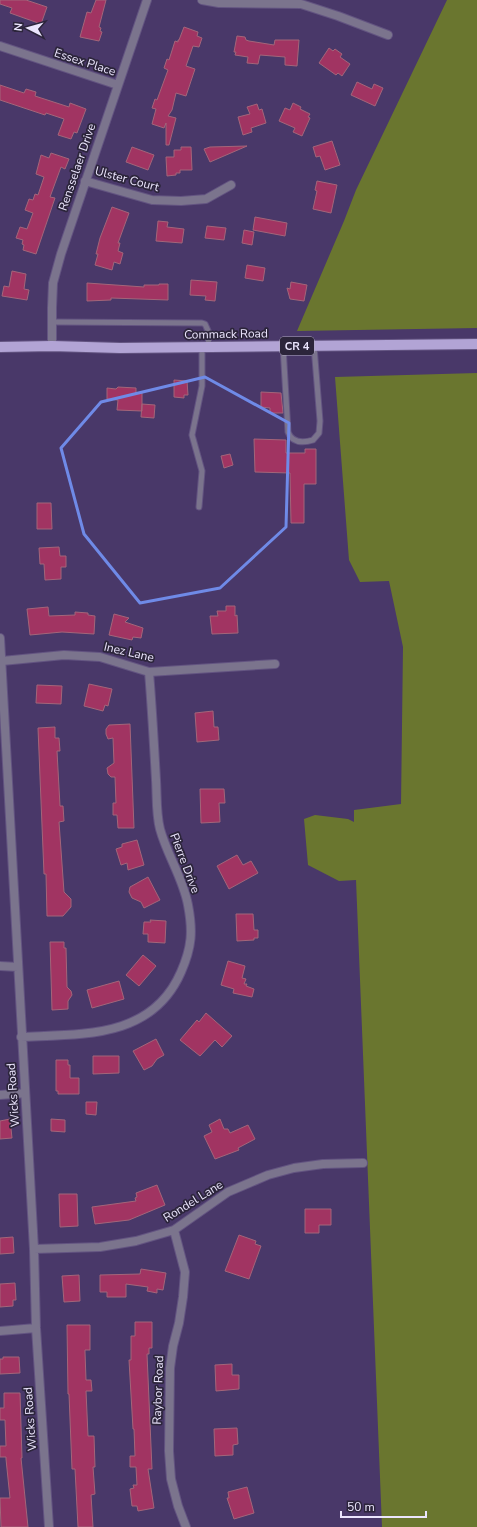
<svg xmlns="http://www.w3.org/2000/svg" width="477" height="1527" font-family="'Nunito Sans',sans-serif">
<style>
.green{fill:#6a762f}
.building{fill:#a13462;stroke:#a3657a}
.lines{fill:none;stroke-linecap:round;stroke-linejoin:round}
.service-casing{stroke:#635481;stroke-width:7}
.minor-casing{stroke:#635481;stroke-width:10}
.primary-casing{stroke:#635481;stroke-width:12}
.service{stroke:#7b748d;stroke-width:5}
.minor{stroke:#7b748d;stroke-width:8}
.primary{stroke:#b2a4d5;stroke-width:10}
.marked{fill:none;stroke:#6f8ae7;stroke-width:3;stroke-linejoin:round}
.labels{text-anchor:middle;stroke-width:3.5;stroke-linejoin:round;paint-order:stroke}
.shield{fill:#2c253b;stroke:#b2abc3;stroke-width:1}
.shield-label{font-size:11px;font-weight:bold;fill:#ebe5fd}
.street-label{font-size:12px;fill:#ebe5fd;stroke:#2c253b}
</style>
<rect width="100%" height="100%" fill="#493869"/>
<path class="green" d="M447,0H477V328L297,331L344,221L356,190Z
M477,373V1527H382L356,880L339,881L308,865L304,819L315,815L348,819L354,822V810L401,804L403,647L389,581L360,582L349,560L335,377Z"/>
<path class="building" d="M0,0H26L47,7L41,24L10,13L12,8L0,4Z
M96,0H106L99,27L101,28L100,31L102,32L99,41L80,37L87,12L91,13Z
M184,27L198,32L197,36L202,38L199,47L193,46L186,66L195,69L186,96L176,93L172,110L168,116L176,118L169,145H166V123L164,128L152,124L156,109L152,108L155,99L157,100L168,70L164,68L167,59L169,60L175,41L178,42V40H179Z
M237,36L245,37L246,40L249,41L274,45L275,40H299L297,66L285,65V57L260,55L258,64L247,63L248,57L235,55L236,52H234Z
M329,48L333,51L335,49L342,54L340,57L350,64L342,76L338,73L336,75L319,63Z
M357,82L372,89L374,84L383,88L375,106L351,95Z
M0,85L24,93L26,89L36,92L35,96L69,107L70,103L86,109L77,133L74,132L71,139L58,135L64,119L46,113L45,115L0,100Z
M293,103L301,107L300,109L310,114L308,117L310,118L302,136L293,132L295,128L279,121L285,108L290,110Z
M257,104L259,110L262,109L266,123L251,128L252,132L243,135L238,117L250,114L247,107Z
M332,141L340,165L325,170L320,156L316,157L313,147Z
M247,146L210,162L204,149L210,147Z
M132,147L154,155L148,170L126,162Z
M181,147H191L192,170H180V173H176V175L167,176L166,157H174V150H181Z
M51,153L69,159L65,169L61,167L50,197L55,198L36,254L23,250L24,245L22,244L23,240L16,238L20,227L27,229L33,213L25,210L29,199L33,200L35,194L38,195L44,177L36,174L41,155L49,158Z
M317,181L337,185L331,213L313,209L317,191L315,190Z
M112,207L129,213L118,243H120L118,251L123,253L120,264L114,262L112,270L95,265L98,254H96L100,238Z
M255,217L287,223L285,236L253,230Z
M158,221L168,222L167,227L184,229L182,243L156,241Z
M207,226L226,228L224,240L205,238Z
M244,230L254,232L252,245L242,243Z
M247,265L265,268L263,281L245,278Z
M12,271L26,274L24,289L29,290L27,300L2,296L4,286L9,287Z
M191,280L217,282L215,301L205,300L206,296L190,295Z
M291,282L307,285L304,301L290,299L287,288L290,289Z
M87,283L144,287V285H159V284H168V300L111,298V300L87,301Z
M174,380L187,381L188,395H184V398L174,397Z
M118,387L136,388V393H142V411L117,410L118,400L107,399V388L116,389Z
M261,392L281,393L283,413H270V408L261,407Z
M142,404L155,405L154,418L141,417Z
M254,439L286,440V453H305V449H316V484H304V523H291L290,473L255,472Z
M230,454L233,465L224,468L221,456Z
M37,503H51L52,529H37Z
M59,547L60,556H66V567H61V579L45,580L44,564H40L39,548Z
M226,606H235V616L237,615L238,633L212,634L210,616H218L217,611H226Z
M48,607L49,616L75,615V612L88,613V615L95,616L94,634L62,632L30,635L27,609Z
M114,614L129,618L125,622L143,628L141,638L133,637L132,640L109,635Z
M89,684L112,689L108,706L105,705L103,711L84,706Z
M37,685L62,686L61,704L36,703Z
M213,711L214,727H218L219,740L197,742L195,713Z
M130,724L134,828H118L117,815H113V803H116L115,777H111L108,774L107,768L114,763L113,738L108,739L106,734V729L109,725Z
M55,727V738H59L60,751H57L60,806H63L64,821L59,822L64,892L71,899V907L63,916H47L46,874H44L38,728Z
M200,789H224L225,803H219L220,822L201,823Z
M137,840L144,865L128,870L127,863L121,865L116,849L122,847V844Z
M237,855L243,865L251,861L258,873L229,889L217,866Z
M148,877L160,900L144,908L141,902L132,898L129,892L130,887Z
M236,914H253L254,930H258V938H254V940L237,941Z
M150,920L166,921L165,943L148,942V934H143L144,922H151Z
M50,942H64V948H66L67,987L71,991L72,995L68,1001V1009L52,1010Z
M143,955L156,966L139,986L126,975Z
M228,961L245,966L242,978L246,979L244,984H247L246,986L254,989L252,997L233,993L234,989L221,985Z
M119,981L124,999L92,1008L87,990Z
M206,1013L232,1036L222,1047L215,1040L200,1056L180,1040L197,1020L199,1022Z
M156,1039L164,1055L157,1059L152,1066L144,1070L133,1051Z
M93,1056H119V1073L93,1074Z
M56,1060H68V1065H70V1078H79V1094H58V1091H56Z
M86,1102H97L96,1115L86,1114Z
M10,1119L12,1138L0,1139V1121Z
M51,1119L65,1120V1132L51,1131Z
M220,1119L224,1129H228L230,1133L248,1125L255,1139L238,1148L239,1150L215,1159L204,1136L212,1132L209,1125Z
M157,1185L165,1205L129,1220L95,1224L92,1207L136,1201L135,1198L137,1197L136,1193Z
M59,1194H77L78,1226L60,1227Z
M305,1209H331V1225H319V1233H305Z
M239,1235L256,1241L255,1244L261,1246L249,1279L225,1271Z
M13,1237L14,1253L0,1254V1238Z
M141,1269L166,1273L163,1290L157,1289V1293L147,1291L148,1287L126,1284V1297H107V1292H100V1275L140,1274Z
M79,1275L80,1301L64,1302L62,1276Z
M15,1283L16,1300H13V1306L0,1307V1284Z
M135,1322H152V1348H149V1354H147L152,1469H148L154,1508L138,1511L137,1506H132L130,1489L134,1488L133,1485H137L136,1467H130V1456H135L134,1429H133L129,1360H131V1336H135Z
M67,1325H90V1350H85V1352L86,1380H91L92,1391H86L88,1436H94L95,1467H93L95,1494L91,1495L93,1527H78L75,1469H72L69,1394H68Z
M3,1357H19L20,1373L0,1374V1359H3Z
M232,1364V1375H239V1389L216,1391L215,1365Z
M4,1393H20L22,1458H21L28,1527H1L0,1498H10L6,1459V1457H0V1446H6L5,1420H0V1408H4Z
M237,1428L238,1444L233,1445V1455L215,1456L214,1429Z
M247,1487L254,1513L234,1519L227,1498H229L228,1492Z"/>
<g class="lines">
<defs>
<path id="service" d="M52,322L202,323L205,324L209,333L208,347
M283,346L288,432C292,443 303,443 313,440L319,433L320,421L314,346
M199,507L202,471L192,435L202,386V347"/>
<path id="minor" d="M202,0L219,3L301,4L338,16L388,35
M0,46L118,85
M85,181L152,200L181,201L206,199L231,185
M52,346V308L53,283L61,254L147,0
M0,638L34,1249L36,1328L49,1527
M2,661L64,655L100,657L149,672L275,664
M0,966L18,967
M21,1037C82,1034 152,1039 181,972C192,947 193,931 188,905C183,878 167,855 160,829C156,814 157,796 156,780C154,744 152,708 149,672
M0,1095L25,1093
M174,1230L185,1272L183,1297L179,1323L173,1346L170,1368L169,1451L171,1479L178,1506L186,1527
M34,1249L100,1247L136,1241L174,1230L228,1192L268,1175L294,1168L323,1164L363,1163
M0,1331L36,1328"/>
<path id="primary" d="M0,347L52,346L120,348L477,344"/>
</defs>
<use href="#service" class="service-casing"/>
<use href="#minor" class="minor-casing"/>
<use href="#primary" class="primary-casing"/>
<use href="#service" class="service"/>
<use href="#minor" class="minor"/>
<use href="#primary" class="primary"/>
</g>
<path class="marked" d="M205,377L289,423L286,527L220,588L140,603L84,534L61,448L101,402Z"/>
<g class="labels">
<rect class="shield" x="280" y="337" width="34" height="18" rx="3"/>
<g class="shield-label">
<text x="297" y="350">CR 4</text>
</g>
<g class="street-label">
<text transform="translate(85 62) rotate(18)" y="4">Essex Place</text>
<text transform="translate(77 167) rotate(-71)" y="4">Rensselaer Drive</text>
<text transform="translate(127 179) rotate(15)" y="4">Ulster Court</text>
<text transform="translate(226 334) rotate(-1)" y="4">Commack Road</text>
<text transform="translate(129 652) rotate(13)" y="4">Inez Lane</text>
<text transform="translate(185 863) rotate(69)" y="4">Pierre Drive</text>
<text transform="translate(13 1095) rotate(-94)" y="4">Wicks Road</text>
<text transform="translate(193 1201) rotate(-32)" y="4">Rondel Lane</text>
<text transform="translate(158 1390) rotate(-88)" y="4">Raybor Road</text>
<text transform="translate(30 1419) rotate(-94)" y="4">Wicks Road</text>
</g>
</g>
<g transform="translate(28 28) rotate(276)" stroke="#2c253b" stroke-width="3" paint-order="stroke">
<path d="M0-3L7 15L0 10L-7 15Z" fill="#ebe5fd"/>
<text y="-6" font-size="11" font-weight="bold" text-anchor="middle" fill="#ebe5fd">N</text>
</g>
<path d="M341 1511v6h85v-6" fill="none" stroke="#ebe5fd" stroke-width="2"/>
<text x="347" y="1511" font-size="12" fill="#ebe5fd" stroke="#2c253b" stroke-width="3" paint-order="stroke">50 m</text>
</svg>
